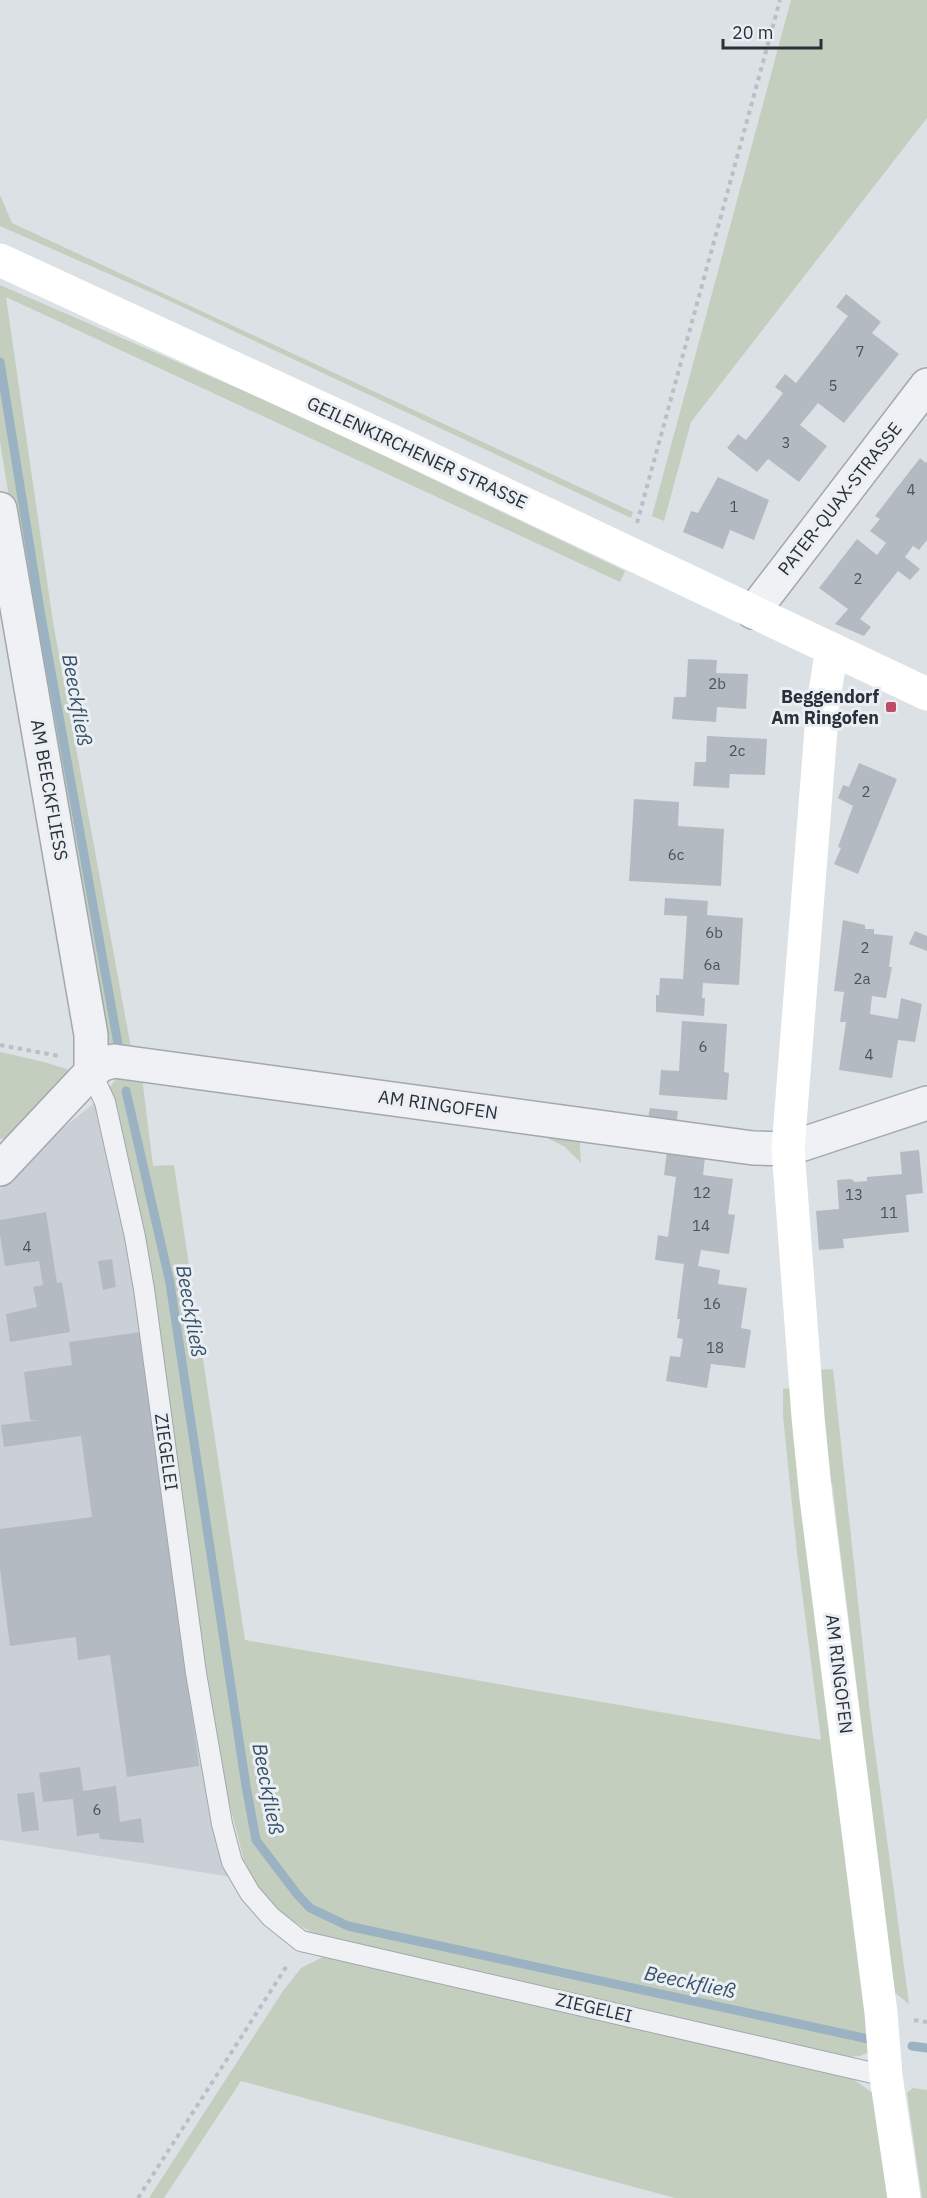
<svg xmlns="http://www.w3.org/2000/svg" width="927" height="2198" font-family="'IBM Plex Sans',sans-serif">
<style>
.built{fill:#cbd0d6}
.green{fill:#c4cebe}
.lines{fill:none;stroke-linecap:round;stroke-linejoin:round}
.stream{stroke:#9ab2c2;stroke-width:9}
.building{fill:#b4bac1}
.lane-casing{stroke:#a2a8ae;stroke-width:22}
.street-casing{stroke:#a2a8ae;stroke-width:36}
.path{stroke:#bbbfc4;stroke-width:4;stroke-dasharray:4.5 4.5;stroke-linecap:butt}
.lane{stroke:#eff1f4;stroke-width:20}
.street{stroke:#eff1f4;stroke-width:33}
.secondary{stroke:#fff;stroke-width:33}
.poi-dot{fill:#c04b68;stroke:#ebeff3;stroke-width:2}
.labels{text-anchor:middle;stroke-width:6;stroke-linejoin:round;paint-order:stroke}
.number-label{font-size:15px;fill:#4b525c}
.street-label{font-size:18px;fill:#28303a;stroke:#ebeff3}
.poi-label{font-size:18px;font-weight:bold;fill:#28303a;stroke:#ebeff3;text-anchor:end}
.water-label{font-size:20px;font-style:italic;fill:#36526a;stroke:#ebeff3}
</style>
<rect width="100%" height="100%" fill="#dce1e5"/>
<path class="built" d="M96,1102L125,1237L139,1316L210,1817L217,1847L231,1877L0,1840V1189L55,1134Z"/>
<path class="green" d="M791,0H927V118L691,422L664,521L652,516Z
M0,195L12,223L633,512L631,518L159,296L0,226Z
M0,285L290,411L625,571L620,582L6,297L53,622L131,1048L109,1046L102,1041L32,639L0,442Z
M0,1052L44,1062L73,1071L10,1138L0,1139Z
M142,1077L153,1166L174,1165L245,1640L821,1740L797,1553L783,1416V1389L790,1388L871,2051L860,2056L845,2057L319,1937L275,1910L257,1886L245,1865L222,1774L197,1610L156,1302L135,1188L108,1089L117,1078Z
M579,1132L581,1163L565,1147L542,1135Z
M833,1369L870,1713L909,2004L894,1992L832,1483L822,1484L817,1370Z
M325,1956L777,2059L853,2079L874,2094L890,2198H675L241,2081L164,2198H149L283,1991L301,1968Z
M913,2088L927,2090V2198H922L907,2093Z"/>
<g class="lines">
<path class="stream" d="M0,362L41,616L118,1044
M126,1091L170,1283L246,1786L256,1840L297,1894L310,1908L348,1926L873,2040
M912,2046L927,2048"/>
</g>
<path class="building" d="M846,294L881,322L872,333L899,354L844,423L818,403L800,425L827,446L799,482L768,459L757,472L727,448L738,434L746,440L774,405L783,393L775,387L785,374L796,383L822,350L848,316L836,307Z
M920,458L926,463L927,461V540L919,550L913,546L905,557L920,569L910,580L898,571L860,619L871,627L864,636L835,624L848,609L819,588L857,539L877,555L886,543L870,531L880,519L875,516Z
M718,477L769,500L754,540L730,530L723,549L683,532L691,511L698,513Z
M688,659L717,660L716,673L748,674L746,709L717,707L716,722L672,719L674,697H686Z
M707,736L767,739L765,775L730,774L729,788L693,786L695,762H706Z
M859,763L897,779L858,874L834,864L841,848L838,847L853,806L838,798L843,785L849,787Z
M634,799L679,802L678,826L724,829L721,886L629,881Z
M665,898L708,901L707,915L743,918L739,985L703,983L702,998H705L704,1016L656,1012V995H659L660,978L683,979L687,916L664,915Z
M843,920L865,925V929H874V934L893,936L889,967H892L886,998L872,996L870,1014L898,1019L901,998L922,1004L915,1042L898,1040L892,1078L839,1070L846,1022H840L844,992L834,991Z
M915,931L927,936V951L909,944Z
M682,1021L727,1024L724,1072L729,1073L727,1100L659,1095L661,1070L679,1071Z
M650,1108L678,1111L676,1127L647,1123Z
M919,1150L923,1193L906,1195L909,1232L843,1239L844,1248L819,1250L816,1211L839,1209L837,1180L851,1179L855,1182L867,1181V1177L902,1174L900,1152Z
M667,1151L705,1157L703,1175L733,1179L728,1214L735,1215L729,1254L701,1250L698,1266L720,1270L718,1284L747,1288L741,1328L751,1330L745,1368L711,1364L707,1388L666,1381L670,1356L680,1357L683,1339L677,1338L680,1319H677L684,1264L655,1260L658,1235L668,1237L676,1177L664,1175Z
M46,1212L57,1283L62,1282L70,1332L10,1342L6,1314L37,1307L33,1287L43,1285L39,1261L5,1266L0,1235V1220Z
M112,1259L116,1287L103,1290L98,1261Z
M141,1332L199,1766L127,1777L110,1655L78,1660L76,1637L10,1646L0,1569V1529L92,1517L81,1436L4,1447L1,1425L39,1420H30L24,1372L72,1365L69,1342Z
M80,1767L83,1791L116,1786L120,1822L141,1818L144,1843L100,1839L99,1833L77,1836L73,1799L43,1802L39,1773Z
M34,1792L39,1830L22,1832L17,1794Z"/>
<g class="lines">
<defs>
<path id="lane" d="M91,1072L105,1102L135,1237L144,1289L196,1673L222,1824L232,1862L250,1893L271,1917L301,1941L886,2076"/>
<path id="street" d="M0,509L91,1035V1072
M753,612L927,385
M0,1169L91,1072L103,1064L114,1061L753,1148L788,1149L927,1103"/>
</defs>
<use href="#lane" class="lane-casing"/>
<use href="#street" class="street-casing"/>
<path class="path" d="M637,523L780,0
M0,1045L59,1056
M914,2020L927,2022
M138,2198L288,1964"/>
<use href="#lane" class="lane"/>
<use href="#street" class="street"/>
<path class="secondary" d="M0,260L401,445L927,694
M832,649L823,704L788,1149L808,1417L816,1498L881,2013L886,2076L904,2198"/>
</g>
<rect class="poi-dot" x="885" y="701" width="12" height="12" rx="3"/>
<g class="labels">
<g class="number-label">
<text x="860" y="357">7</text>
<text x="833" y="391">5</text>
<text x="786" y="448">3</text>
<text x="911" y="495">4</text>
<text x="734" y="512">1</text>
<text x="858" y="584">2</text>
<text x="717" y="689">2b</text>
<text x="737" y="756">2c</text>
<text x="866" y="797">2</text>
<text x="676" y="860">6c</text>
<text x="714" y="938">6b</text>
<text x="865" y="953">2</text>
<text x="712" y="970">6a</text>
<text x="862" y="984">2a</text>
<text x="703" y="1052">6</text>
<text x="869" y="1060">4</text>
<text x="702" y="1198">12</text>
<text x="854" y="1200">13</text>
<text x="889" y="1218">11</text>
<text x="701" y="1231">14</text>
<text x="27" y="1252">4</text>
<text x="712" y="1309">16</text>
<text x="715" y="1353">18</text>
<text x="97" y="1815">6</text>
</g>
<g class="street-label">
<text transform="translate(417 453) rotate(25)" y="6">GEILENKIRCHENER STRASSE</text>
<text transform="translate(840 499) rotate(-52)" y="6">PATER-QUAX-STRASSE</text>
<text transform="translate(49 790) rotate(80)" y="6">AM BEECKFLIESS</text>
<text transform="translate(438 1105) rotate(8)" y="6">AM RINGOFEN</text>
<text transform="translate(166 1452) rotate(82)" y="6">ZIEGELEI</text>
<text transform="translate(839 1674) rotate(83)" y="6">AM RINGOFEN</text>
<text transform="translate(594 2008) rotate(13)" y="6">ZIEGELEI</text>
</g>
<g class="poi-label">
<text x="879" y="703">Beggendorf<tspan x="879" dy="21">Am Ringofen</tspan></text>
</g>
<g class="water-label">
<text transform="translate(77 700) rotate(80)" y="7">Beeckfließ</text>
<text transform="translate(191 1311) rotate(80)" y="7">Beeckfließ</text>
<text transform="translate(268 1789) rotate(79)" y="7">Beeckfließ</text>
<text transform="translate(690 1982) rotate(12)" y="7">Beeckfließ</text>
</g>
</g>
<path d="M723 39v9h98v-9" fill="none" stroke="#28303a" stroke-width="3"/>
<text x="732" y="39" font-size="18" fill="#28303a" stroke="#ebeff3" stroke-width="4.5" paint-order="stroke">20 m</text>
</svg>
